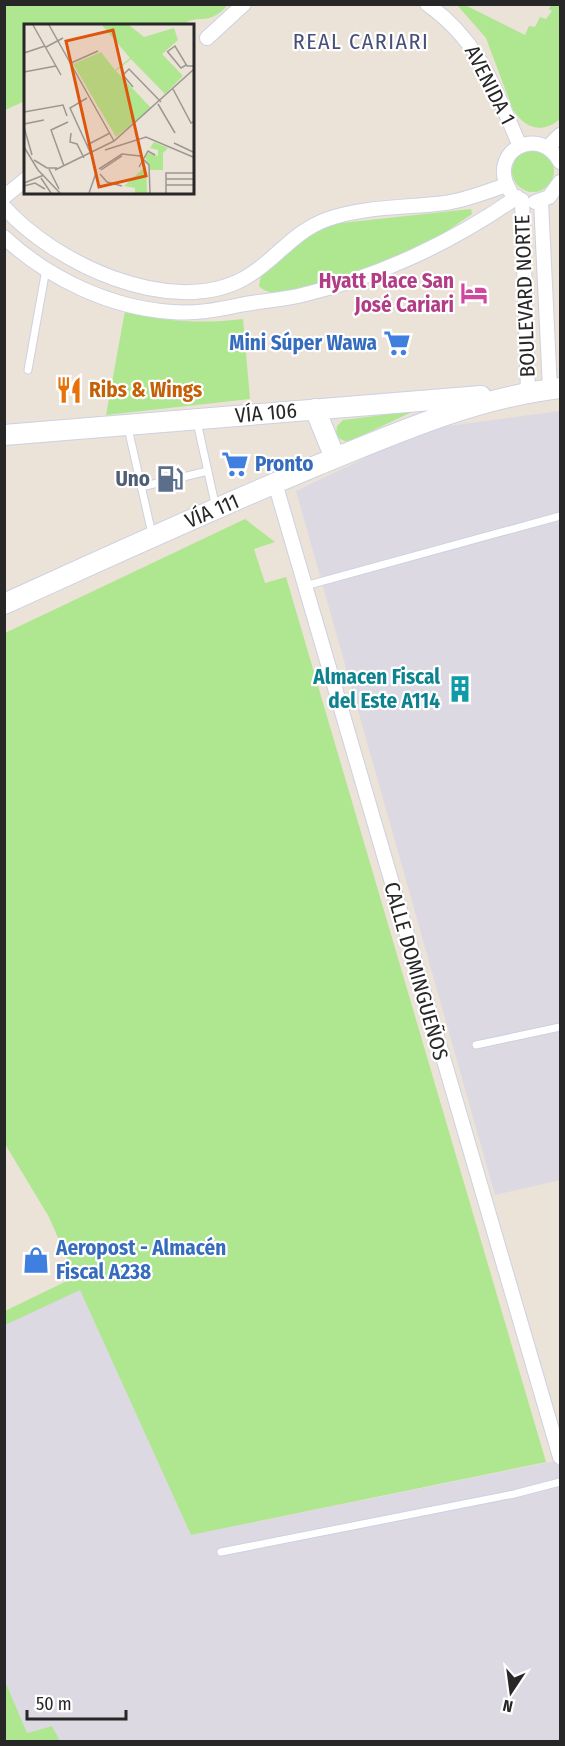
<svg xmlns="http://www.w3.org/2000/svg" width="565" height="1746" font-family="'Fira Sans Condensed',sans-serif">
<style>
.industrial{fill:#dcd9e3}
.green{fill:#afe690}
.lines{fill:none;stroke-linecap:round;stroke-linejoin:round}
.service-casing{stroke:#cdd1e2;stroke-width:9}
.minor-casing{stroke:#cdd1e2;stroke-width:16}
.secondary-casing{stroke:#cdd1e2;stroke-width:22}
.service{stroke:#fff;stroke-width:7}
.minor{stroke:#fff;stroke-width:14}
.secondary{stroke:#fff;stroke-width:20}
.labels{text-anchor:middle;stroke-width:4.5;stroke-linejoin:round;paint-order:stroke}
.street-label{font-size:21px;fill:#272727;stroke:#fff}
.hotel-label{font-size:21px;font-weight:bold;fill:#b23c85;stroke:#fff;text-anchor:end}
.shop-label{font-size:21px;font-weight:bold;fill:#366cbe;stroke:#fff;text-anchor:start}
.food-label{font-size:21px;font-weight:bold;fill:#c56008;stroke:#fff;text-anchor:start}
.service-label{font-size:21px;font-weight:bold;fill:#4e5e75;stroke:#fff;text-anchor:end}
.culture-label{font-size:21px;font-weight:bold;fill:#0d838f;stroke:#fff;text-anchor:end}
.neighbourhood-label{font-size:22px;letter-spacing:1.5px;fill:#46507a;stroke:#fff}
.inset-road{fill:none;stroke:#9d9791;stroke-width:1.5}
.view{fill:#de560d;fill-opacity:0.15;stroke:#de560d;stroke-width:3}
.inset-edge{fill:none;stroke:#272727;stroke-width:3}
</style>
<rect width="100%" height="100%" fill="#ebe2d8"/>
<path class="industrial" d="M560,411V1180L495,1195L296,491L426,429Z
M80,1289L191,1535L560,1460V1741L60,1742L52,1726L27,1733L5,1681L4,1325Z"/>
<path class="green" d="M5,4H228V5C206,28 202,12 181,25L26,26L25,101L5,110Z
M457,5H465L525,35L529,26L535,27L540,17L546,19L552,11L549,9L551,5H560V119C542,134 526,129 513,110L486,38Z
M512 171a21 21 0 1 1 42 0a21 21 0 1 1-42 0Z
M471,209L472,214C454,226 436,240 417,249C391,260 279,311 259,286L261,276L307,237L332,224Z
M125,311C164,322 203,324 243,319L250,399L106,415Z
M414,411L348,442L340,439L336,434L337,426L343,420Z
M245,519L275,542L254,549L265,583L286,577L546,1462L191,1535L80,1290L5,1325V1311L75,1277L49,1217L5,1144V633Z
M5,1681L27,1733L52,1726L60,1741H5Z"/>
<g class="lines">
<defs>
<path id="service" d="M28,370L46,269
M197,422L216,508
M128,428L152,534
M141,487L208,471
M305,586L560,516
M476,1045L560,1027
M221,1552L514,1494L560,1482"/>
<path id="minor" d="M427,4C480,41 495,90 520,146
M207,38L244,4
M548,147L560,135
M510,191C486,152 539,123 560,162
M4,197L26,179
M522,200L528,392
M541,201L550,389
M535,202L549,197L560,182
M4,207C54,263 170,318 243,279C275,262 291,232 328,219C365,206 406,208 445,203C466,200 486,192 506,185
M4,237C49,279 111,308 172,312C196,314 216,310 240,305C260,301 282,300 302,295C378,277 453,242 517,197
M275,483L560,1457"/>
<path id="secondary" d="M315,409L335,458
M4,435L481,396
M4,604C108,557 212,509 318,465C396,433 475,398 560,388"/>
</defs>
<use href="#service" class="service-casing"/>
<use href="#minor" class="minor-casing"/>
<use href="#secondary" class="secondary-casing"/>
<use href="#service" class="service"/>
<use href="#minor" class="minor"/>
<use href="#secondary" class="secondary"/>
</g>
<defs>
<symbol id="hotel-bare" viewBox="-9 -9 18 18"><path d="M-6-4.5h1.5V1H6V5H4.5V3h-9V5H-6ZM-4 0a1.8 1.8 0 1 1 3.6 0ZM.5 0V-2.5h3Q6-2.5 6 0Z" fill="#d1479c" stroke="#fff" stroke-width="2.5" paint-order="stroke"/></symbol>
<symbol id="supermarket-bare" viewBox="-9 -9 18 18"><path d="M-6-5.5h2.5l.6 2H6L4.5 2H-2.5L-4.4-4H-6ZM-1.5 3.2a1.3 1.3 0 1 0 .1 0ZM3 3.2a1.3 1.3 0 1 0 .1 0Z" fill="#3f7fe0" stroke="#fff" stroke-width="2.5" paint-order="stroke"/></symbol>
<symbol id="restaurant-bare" viewBox="-9 -9 18 18"><path d="M-5-6h1v4h1v-4h1v4h1v-4h1v5L-1.5 .5V6h-2V.5L-5-1ZM5-6V6H3V1.5H1.5Q1.5-4 5-6Z" fill="#e8710a" stroke="#fff" stroke-width="2.5" paint-order="stroke"/></symbol>
<symbol id="fuel-bare" viewBox="-9 -9 18 18"><path d="M-5.5-6h7V0h2V4h1.3V-2.5L3-4.5l.8-.8L6-3V5H2.5V1h-1V6h-7ZM-4.2-4.7v3.2H.2V-4.7Z" fill="#5c6f8a" stroke="#fff" stroke-width="2.5" paint-order="stroke"/></symbol>
<symbol id="building-bare" viewBox="-9 -9 18 18"><path d="M-4-6H4V6H1V3H-1V6H-4ZM-2.5-4.3h1.7v1.8h-1.7ZM.8-4.3h1.7v1.8H.8ZM-2.5-1h1.7V.8h-1.7ZM.8-1h1.7V.8H.8Z" fill="#0f9aa8" stroke="#fff" stroke-width="2.5" paint-order="stroke"/></symbol>
<symbol id="shop-bare" viewBox="-9 -9 18 18"><path d="M-5-2.5h2.3a2.7 3.5 0 0 1 5.4 0H5L5.5 6h-11ZM-1.5-2.5h3a1.5 2.3 0 0 0-3 0Z" fill="#3f7fe0" stroke="#fff" stroke-width="2.5" paint-order="stroke"/></symbol>
</defs>
<g fill-rule="evenodd">
<use href="#hotel-bare" x="455" y="274" width="38" height="38"/>
<use href="#supermarket-bare" x="378" y="324" width="38" height="38"/>
<use href="#restaurant-bare" x="50" y="371" width="38" height="38"/>
<use href="#supermarket-bare" x="216" y="445" width="38" height="38"/>
<use href="#fuel-bare" x="151" y="460" width="38" height="38"/>
<use href="#building-bare" x="441" y="670" width="38" height="38"/>
<use href="#shop-bare" x="17" y="1241" width="38" height="38"/>
</g>
<g class="labels">
<g class="street-label">
<text transform="translate(490 85) rotate(63)" y="7">AVENIDA 1</text>
<text transform="translate(525 296) rotate(-92)" y="7">BOULEVARD NORTE</text>
<text transform="translate(266 413) rotate(-5)" y="7">VÍA 106</text>
<text transform="translate(212 511) rotate(-23)" y="7">VÍA 111</text>
<text transform="translate(416 971) rotate(74)" y="7">CALLE DOMINGUEÑOS</text>
</g>
<g class="hotel-label">
<text x="454" y="288">Hyatt Place San<tspan x="454" dy="24">José Cariari</tspan></text>
</g>
<g class="shop-label">
<text x="377" y="350" text-anchor="end">Mini Súper Wawa</text>
<text x="255" y="471">Pronto</text>
<text x="56" y="1255">Aeropost - Almacén<tspan x="56" dy="24">Fiscal A238</tspan></text>
</g>
<g class="food-label">
<text x="89" y="397">Ribs &amp; Wings</text>
</g>
<g class="service-label">
<text x="150" y="486">Uno</text>
</g>
<g class="culture-label">
<text x="440" y="684">Almacen Fiscal<tspan x="440" dy="24">del Este A114</tspan></text>
</g>
<g class="neighbourhood-label">
<text x="361" y="49">REAL CARIARI</text>
</g>
</g>
<g transform="translate(24 24)">
<rect width="170" height="170" fill="#ebe2d8"/>
<path d="M78,1H105L120,13L150,4L154,16L138,30L159,52L141,70L107,35L92,47L127,84L92,113L49,40L77,28L91,46L106,34ZM130,118L144,124L139,129V146H126L121,133L124,129L134,132V126L126,124ZM122,142L123,169H111V164L100,162Z" fill="#afe690"/>
<path class="inset-road" d="M9,1L37,51M25,1L90,117M22,23L39,14M143,27L157,44L162,41M143,28L151,22L163,42H169M0,29L21,22M47,39L74,27M0,48L32,42M109,63L99,51L105,45L137,78M149,65L167,99L169,98M63,74L46,84L67,130M134,80L151,109M0,88L39,81L43,92M0,100L20,96M0,103L8,131M47,109L46,118L53,120L60,134M150,119L169,128M63,121L86,109M0,123L14,146L36,169M81,126L122,113L169,133M10,136L23,144H33M40,142L27,106L44,98M115,143L124,127L131,131M25,145L35,165M75,145L98,130L116,132L125,141L126,169M31,146L90,117L169,46M77,146L98,132M76,150L83,158L98,162M17,154L27,169M142,155H169M0,159L20,151M142,161H169M0,162L11,159L21,165M65,169L72,149M142,169V149H169"/>
<path class="view" d="M89,6L122,152L75,163L42,17Z"/>
<rect width="170" height="170" class="inset-edge"/>
</g>
<rect width="565" height="1746" fill="none" stroke="#272727" stroke-width="12"/>
<g transform="translate(511 1692) rotate(193)" stroke="#ffffff" stroke-width="4.5" paint-order="stroke">
<path d="M0-4.5L10 22L0 15L-10 22Z" fill="#272727"/>
<text y="-9" font-size="16" font-weight="bold" text-anchor="middle" fill="#272727">N</text>
</g>
<path d="M27 1710v9h99v-9" fill="none" stroke="#272727" stroke-width="3"/>
<text x="36" y="1710" font-size="18" fill="#272727" stroke="#ffffff" stroke-width="4.5" paint-order="stroke">50 m</text>
</svg>
